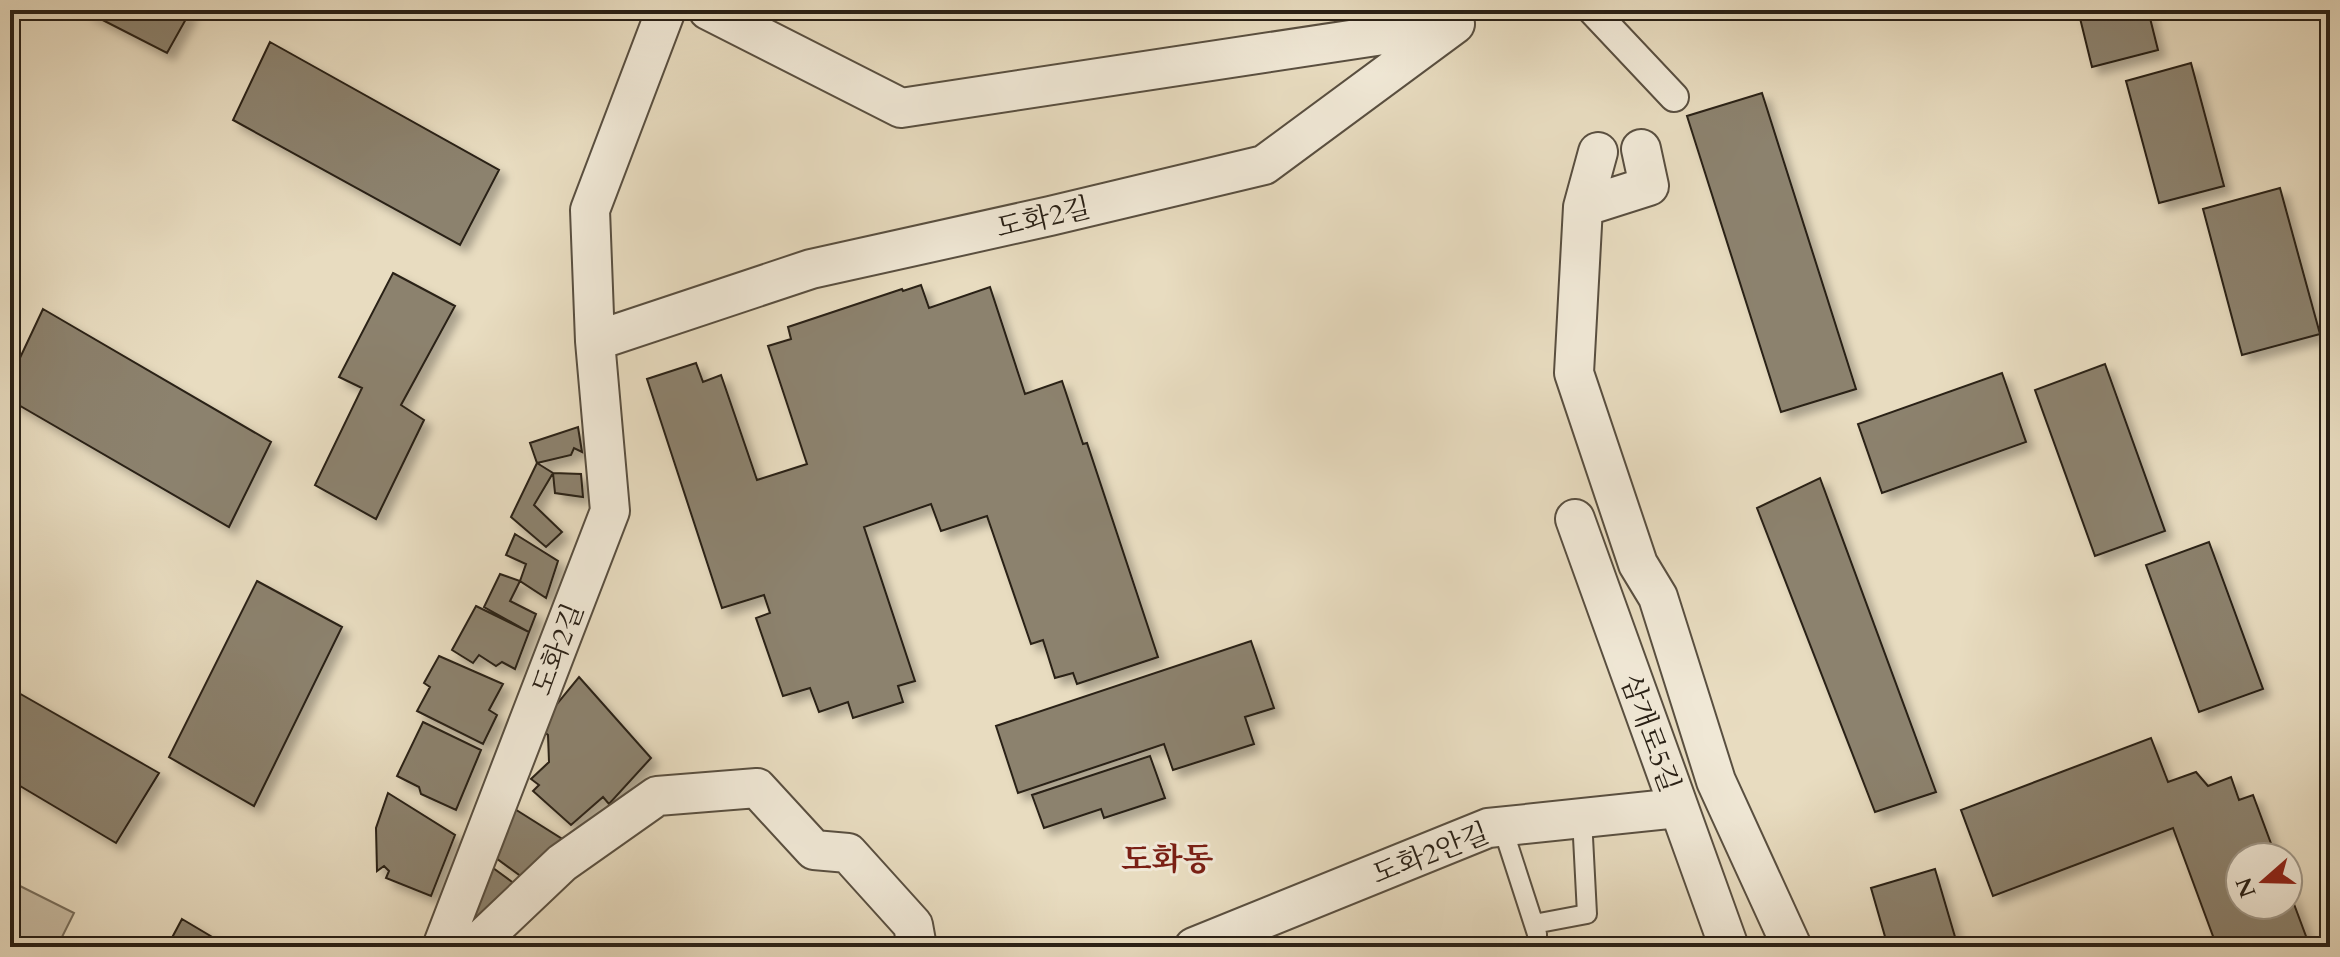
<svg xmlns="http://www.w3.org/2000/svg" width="2340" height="957" font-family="Cardo,'Noto Serif KR',serif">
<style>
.green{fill:#c8bca3;stroke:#786e5c;stroke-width:2}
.building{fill:#8c826e;stroke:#292016;stroke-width:2;filter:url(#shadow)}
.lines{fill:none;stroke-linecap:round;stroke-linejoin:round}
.service-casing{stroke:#594f40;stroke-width:22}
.pedestrian-casing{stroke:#594f40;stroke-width:32}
.minor-casing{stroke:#594f40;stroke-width:42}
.service{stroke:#f0e8d6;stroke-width:18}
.pedestrian{stroke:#f0e8d6;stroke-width:28}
.minor{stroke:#f0e8d6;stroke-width:38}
.labels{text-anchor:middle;stroke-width:6;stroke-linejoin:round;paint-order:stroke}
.street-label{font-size:28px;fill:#292016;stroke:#f0e8d6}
.quarter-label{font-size:32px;font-weight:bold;fill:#7a1f14;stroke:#f0e8d6}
</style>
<defs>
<filter id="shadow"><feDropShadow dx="7" dy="7" stdDeviation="4" flood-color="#0004"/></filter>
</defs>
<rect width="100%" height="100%" fill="#e8dcc0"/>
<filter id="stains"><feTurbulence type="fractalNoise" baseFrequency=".0025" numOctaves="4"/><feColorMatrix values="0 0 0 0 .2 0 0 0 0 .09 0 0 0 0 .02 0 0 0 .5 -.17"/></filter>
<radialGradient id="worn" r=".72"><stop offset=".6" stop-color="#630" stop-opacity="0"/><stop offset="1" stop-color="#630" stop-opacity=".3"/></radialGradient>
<path class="green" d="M10,881L74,913L57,947H10Z"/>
<path class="building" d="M83,10H191L167,53Z
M2078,10H2148L2158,50L2092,67Z
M270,42L499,170L460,245L233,120Z
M2191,63L2224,186L2159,203L2126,81Z
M1762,93L1856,389L1781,412L1687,116Z
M2280,188L2320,334L2242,355L2203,209Z
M393,273L455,306L401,405L424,420L376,519L315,485L362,388L339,377Z
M921,285L929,308L990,287L1025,394L1062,381L1083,444L1087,443L1158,657L1077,684L1073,673L1055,678L1043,640L1031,644L987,516L941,531L931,504L864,527L915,681L898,686L903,702L853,718L848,702L819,712L810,688L783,696L756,618L770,613L764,595L722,608L647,379L696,363L703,382L721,375L757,480L807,464L768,346L791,339L788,327L902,289L903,291Z
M43,309L271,442L229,527L10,400V379Z
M2105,364L2165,531L2095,556L2035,390Z
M2002,373L2026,442L1882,493L1858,424Z
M578,427L582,452L574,448L571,455L537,463L530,443Z
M537,463L553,473L534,505L562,532L546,547L511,517Z
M553,473L581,474L583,497L555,493Z
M1820,478L1936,792L1875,812L1757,508Z
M515,534L558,561L546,598L520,581L526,564L506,555Z
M2209,542L2263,689L2199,712L2146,565Z
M500,574L520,581L510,601L536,614L529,632L484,607Z
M257,581L342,627L254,806L169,757Z
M476,606L529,632L515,669L502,662L496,666L479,655L473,663L452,650Z
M1251,641L1274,708L1245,717L1254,744L1173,770L1164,744L1018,793L996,726Z
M439,656L503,684L489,710L497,715L483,744L417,711L430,687L424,683Z
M579,677L651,758L609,804L603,797L571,825L533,791L539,785L531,779L549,762L548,735L538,727Z
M10,688L159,773L116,843L10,780Z
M423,722L481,750L456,810L421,794L419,787L397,776Z
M2151,738L2168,782L2196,772L2208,786L2231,777L2239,800L2253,795L2276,857H2240V905H2288V888L2310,947H2217L2173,828L1993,896L1961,810Z
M1150,756L1165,798L1104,818L1101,809L1044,828L1032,795Z
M388,793L455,835L431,896L386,878L389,871L384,866L377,871L376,828Z
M510,806L567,842L526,880L496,858Z
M489,865L519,887L478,925L467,918Z
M1935,869L1958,947H1888L1871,888Z
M182,919L229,947H167Z"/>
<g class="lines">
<defs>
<path id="service" d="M1502,826L1537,934V947
M1534,924L1587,914L1582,818"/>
<path id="pedestrian" d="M1592,10L1674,97"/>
<path id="minor" d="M666,10L590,210L595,341L811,269L1050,216L1264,165L1455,24
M708,10L901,108L1449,25
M1598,152L1583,207L1574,373L1638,564L1658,597L1716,781L1792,947
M1583,207L1649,186L1641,149
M1575,519L1729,947
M442,947L610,511L595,341
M457,947L482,939L562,863L657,796L757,788L814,850L848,853L913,925L917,947
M1194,947L1488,828L1678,808"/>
</defs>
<use href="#service" class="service-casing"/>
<use href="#pedestrian" class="pedestrian-casing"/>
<use href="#minor" class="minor-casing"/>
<use href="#service" class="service"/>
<use href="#pedestrian" class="pedestrian"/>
<use href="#minor" class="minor"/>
</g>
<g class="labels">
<g class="street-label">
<text transform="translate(1043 217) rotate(-13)" y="10">도화2길</text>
<text transform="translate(557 649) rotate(-69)" y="10">도화2길</text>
<text transform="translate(1651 733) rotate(70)" y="10">삼개로5길</text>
<text transform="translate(1430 853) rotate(-21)" y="10">도화2안길</text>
</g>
<g class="quarter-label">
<text x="1167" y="870">도화동</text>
</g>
</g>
<rect width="2340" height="957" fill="none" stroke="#e8dcc0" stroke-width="40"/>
<rect x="12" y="12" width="2316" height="933" fill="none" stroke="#292016" stroke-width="4"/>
<rect x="20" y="20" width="2300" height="917" fill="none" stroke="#292016" stroke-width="2"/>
<g transform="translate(2264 881) rotate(250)"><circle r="38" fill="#f0e8d6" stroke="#a09889" stroke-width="2"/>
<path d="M0-6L14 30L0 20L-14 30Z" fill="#8f2418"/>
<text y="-12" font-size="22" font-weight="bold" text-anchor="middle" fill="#292016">N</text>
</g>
<rect width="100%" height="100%" filter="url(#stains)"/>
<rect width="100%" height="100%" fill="url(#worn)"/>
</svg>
